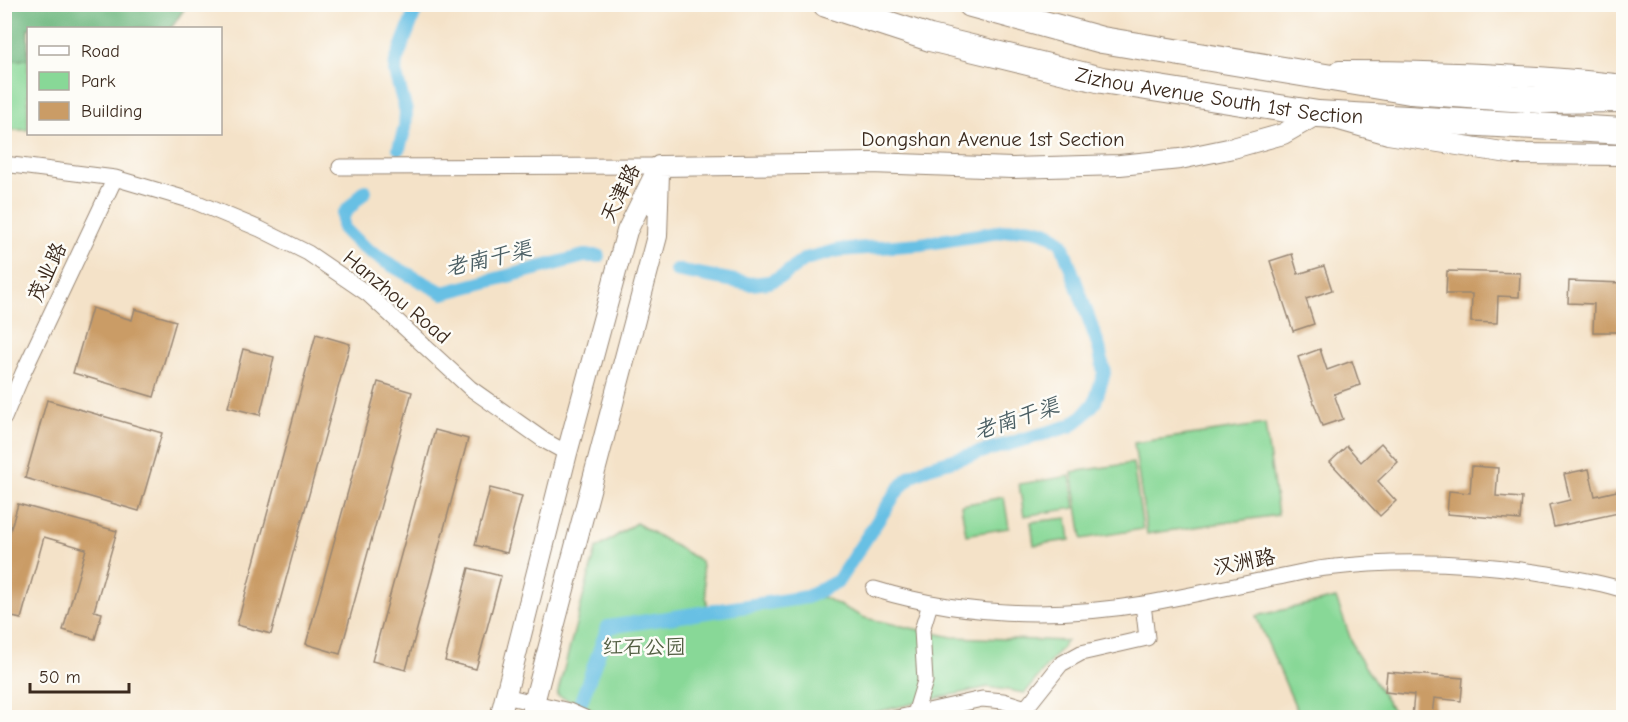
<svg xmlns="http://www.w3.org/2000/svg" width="1628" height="722" font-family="'Comic Neue','LXGW WenKai TC',sans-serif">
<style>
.green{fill:#88d897;stroke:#62815a;stroke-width:1.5}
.forest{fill:#6eb880;stroke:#54714f;stroke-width:1.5}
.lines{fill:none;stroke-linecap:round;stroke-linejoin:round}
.canal{stroke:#67c0e4;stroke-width:14}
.building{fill:#ca9c66}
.minor-casing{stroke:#988673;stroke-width:17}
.tertiary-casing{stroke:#988673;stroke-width:22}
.trunk-casing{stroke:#988673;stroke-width:28}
.minor{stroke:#fff;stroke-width:15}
.tertiary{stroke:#fff;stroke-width:20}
.trunk{stroke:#fff;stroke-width:26}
.labels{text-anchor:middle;stroke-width:5;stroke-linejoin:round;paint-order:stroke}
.street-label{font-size:21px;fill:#3b2a1e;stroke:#fdfcf7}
.park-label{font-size:21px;fill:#525e42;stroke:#fdfcf7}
.water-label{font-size:22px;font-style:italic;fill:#4a5e63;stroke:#fdfcf7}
</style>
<rect width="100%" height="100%" fill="#fdfcf7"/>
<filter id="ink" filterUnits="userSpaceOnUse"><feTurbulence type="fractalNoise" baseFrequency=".0167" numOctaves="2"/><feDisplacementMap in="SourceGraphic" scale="12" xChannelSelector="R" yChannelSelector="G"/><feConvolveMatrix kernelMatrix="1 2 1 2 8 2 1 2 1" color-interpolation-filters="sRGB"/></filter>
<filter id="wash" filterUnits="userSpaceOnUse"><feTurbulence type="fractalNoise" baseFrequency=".008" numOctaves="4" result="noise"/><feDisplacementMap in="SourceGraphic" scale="24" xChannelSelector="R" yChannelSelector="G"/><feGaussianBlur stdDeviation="1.35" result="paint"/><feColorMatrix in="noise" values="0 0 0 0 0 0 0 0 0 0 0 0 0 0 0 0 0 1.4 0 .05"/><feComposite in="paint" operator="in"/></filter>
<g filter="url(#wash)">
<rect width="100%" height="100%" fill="#f4e2c8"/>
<path class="green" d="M5,5H187L171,28H28V130H5Z
M1265,424L1278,515L1147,534L1134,443Z
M1133,463L1143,529L1082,539L1072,472Z
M1070,476L1075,508L1024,516L1019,484Z
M1004,497L1009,528L966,535L961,505Z
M1067,518L1070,540L1034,545L1031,522Z
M636,523L701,561L709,617L823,597L865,618L952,637L1067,641L1025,693L988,687L853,717H607L557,695L596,549Z
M1336,598L1355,651L1397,717H1297V710L1256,616Z"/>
<path class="forest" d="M5,4H187V5L171,28H28V58L21,60H5Z"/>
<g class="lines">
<path class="canal" d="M399,148L405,128L406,111L395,72L396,61L418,4
M365,191L343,215V228C369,257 409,274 443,293L584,256H598
M575,718L608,627L807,597L838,581L898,490L911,476L929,467L1070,426L1084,415L1095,402L1104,373L1099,347L1062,244C1050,232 1040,229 1024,228L921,244L839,250L805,259L784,275L769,282L751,284L676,270"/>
</g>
<g id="blocks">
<path class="building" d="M1292,254L1298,274L1324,266L1332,290L1306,299L1314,324L1293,331L1270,261Z
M1447,271L1520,273L1519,297L1498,296L1497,323L1471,322L1472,294H1446Z
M1569,281L1623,283V306H1620L1619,332H1593L1594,304L1568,303Z
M92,308L132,320L135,309L176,321L154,397L73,373Z
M316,334L350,344L271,634L237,625Z
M243,349L274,357L260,415L228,407Z
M1320,349L1327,370L1352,361L1360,385L1334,394L1343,419L1322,426L1298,357Z
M378,382L412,392L340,654L306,644Z
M47,400L162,433L139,511L25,478Z
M435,430L468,439L406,670L372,661Z
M1381,443L1398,462L1378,481L1396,501L1380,516L1330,462L1347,446L1361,462Z
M1472,466L1498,468L1496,496L1522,498L1520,520L1447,514L1449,491L1470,493Z
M1589,469L1595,496L1621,490L1623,512L1554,527L1549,505L1570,500L1564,474Z
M490,488L522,496L507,553L475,545Z
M18,504L117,531L94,611L102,613L95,639L63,630L86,549L44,537L21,619L4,615V552Z
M469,568L501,576L476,669L445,661Z
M1387,672L1463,678L1461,701L1434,698L1432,717H1412L1414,695L1385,692Z"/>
</g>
</g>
<g filter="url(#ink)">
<use href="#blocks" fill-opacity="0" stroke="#988673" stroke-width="1.5"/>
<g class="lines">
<defs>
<path id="minor" d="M4,164L115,178L193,201L260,229L308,253L368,294L470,388L545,441L567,453
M340,167L659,166
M4,418L23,373L115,178
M874,589C962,616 1053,619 1144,604C1187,596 1230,587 1273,578C1290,575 1308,570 1326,568C1400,559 1475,562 1548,574C1573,578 1599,582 1624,590
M505,696L569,711L585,718
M915,714L925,681L922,630L930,604
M897,718L982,699L1003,701L1026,708L1061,664L1081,653L1147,638L1143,604"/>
<path id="tertiary" d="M1339,71C1434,71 1529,74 1624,85
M659,166L871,163L1012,168L1120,165L1180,159L1233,148L1283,134L1318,114L1388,134L1515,154L1624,155
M500,718L567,453L627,231L659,166
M530,718L657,236L659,173"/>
<g id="trunk">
<path id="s1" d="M826,4L930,38L1102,80L1318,114L1624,131"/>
<path d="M971,4L1102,40L1410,91L1541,100L1624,99"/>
</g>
</defs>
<use href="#minor" class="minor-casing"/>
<use href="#tertiary" class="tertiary-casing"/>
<use href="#trunk" class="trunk-casing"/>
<use href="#minor" class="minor"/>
<use href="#tertiary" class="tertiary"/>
<use href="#trunk" class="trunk"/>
</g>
</g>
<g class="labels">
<g class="street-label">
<text dy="7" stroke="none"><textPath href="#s1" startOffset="405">Zizhou Avenue South 1st Section</textPath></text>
<text x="993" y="146">Dongshan Avenue 1st Section</text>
<text transform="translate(620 193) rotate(-64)" y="7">天津路</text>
<text transform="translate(47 272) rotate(-65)" y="7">茂业路</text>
<text transform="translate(397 297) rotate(40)" y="7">Hanzhou Road</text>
<text transform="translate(1244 562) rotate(-11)" y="7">汉洲路</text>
</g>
<g class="park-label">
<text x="644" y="654">红石公园</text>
</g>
<g class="water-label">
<text transform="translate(488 258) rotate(-13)" y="8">老南干渠</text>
<text transform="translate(1016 418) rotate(-18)" y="8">老南干渠</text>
</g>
</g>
<rect width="1628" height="722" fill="none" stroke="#fdfcf7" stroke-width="24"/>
<rect x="27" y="27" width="195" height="108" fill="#fdfcf7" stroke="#afa8a0" stroke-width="1.5"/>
<rect x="39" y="46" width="30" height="9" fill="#ffffff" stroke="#afa8a0" stroke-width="1.5"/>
<text x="81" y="57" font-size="18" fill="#3b2a1e">Road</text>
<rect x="39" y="72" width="30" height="18" fill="#88d897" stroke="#afa8a0" stroke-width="1.5"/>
<text x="81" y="87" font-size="18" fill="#3b2a1e">Park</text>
<rect x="39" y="102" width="30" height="18" fill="#ca9c66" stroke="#afa8a0" stroke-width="1.5"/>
<text x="81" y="117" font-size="18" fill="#3b2a1e">Building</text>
<path d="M30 683v9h99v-9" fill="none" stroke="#3b2a1e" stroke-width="3"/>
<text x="39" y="683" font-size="18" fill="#3b2a1e" stroke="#fdfcf7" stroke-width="4.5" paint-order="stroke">50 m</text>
</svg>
